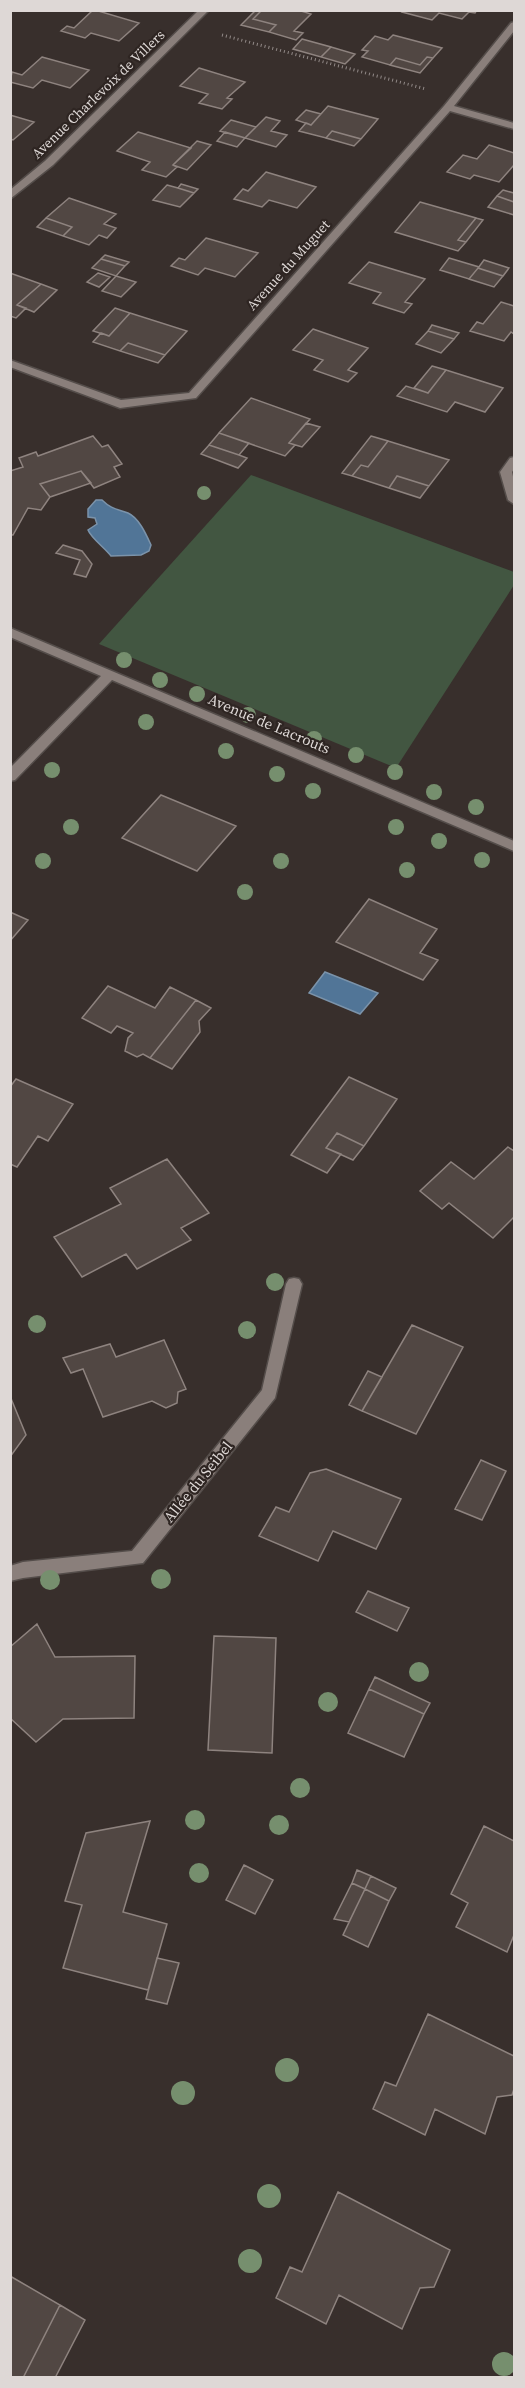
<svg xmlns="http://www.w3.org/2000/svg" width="525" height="2388" font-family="'Source Serif 4',serif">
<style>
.green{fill:#425641}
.water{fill:#517597;stroke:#7b93aa;stroke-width:1.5}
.building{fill:#514743;stroke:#8e837f;stroke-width:1.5}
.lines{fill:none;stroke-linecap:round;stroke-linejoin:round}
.minor-casing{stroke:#544d4a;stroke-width:3}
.path{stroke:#928a88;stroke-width:3;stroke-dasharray:1 3;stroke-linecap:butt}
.minor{fill:#8a7f7b;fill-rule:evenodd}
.tree{fill:#768f6e}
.labels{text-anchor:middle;stroke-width:4.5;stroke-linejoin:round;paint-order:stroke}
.far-street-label{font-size:14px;fill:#ded8d6;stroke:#2e2522}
.street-label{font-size:15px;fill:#ded8d6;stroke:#2e2522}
</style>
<rect width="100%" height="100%" fill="#382f2c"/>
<path class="green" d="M251,475L514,572V585L396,768L99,644Z"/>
<path class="water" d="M96,500H102C111,509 117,509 128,513C139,518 146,534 151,545L149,551L141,555L111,556C105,548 91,538 88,530L97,524L95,518L88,517V509Z
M325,972L378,993L360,1014L309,993Z"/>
<path class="building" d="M93,10H95L139,23L119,41L91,33L85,38L61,31L67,26L74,28Z
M256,10H298L311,14L294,31L303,33L296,40L269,32L276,25L253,19L260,12Z
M256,10L260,12L253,19L276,25L269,32L241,25Z
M404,10H477L475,13L469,12L462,19L439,13L432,20L402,12Z
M393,35L442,48L433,58L427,57L420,65L396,58L390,65L362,57L368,51L362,50L375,36L388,40Z
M302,39L331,47L321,57L293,49Z
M331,47L355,54L345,64L321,57Z
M42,57L89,70L70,88L42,80L33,88L10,82L12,72L22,75Z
M427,57L433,58L420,73L390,65L396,58L420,65Z
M199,68L245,82L227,98L232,99L222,109L199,103L208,94L180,86Z
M328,106L378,119L361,139L332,131L326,138L299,131L306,123L311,125Z
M306,110L321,114L311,125L296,120Z
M10,115L34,122L13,140L10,139Z
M266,117L280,121L271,131L287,135L276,147L245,138Z
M231,120L256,127L245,138L220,131Z
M332,131L361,139L354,146L326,138Z
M138,132L191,148L173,165L177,167L166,177L142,170L150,162L117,151Z
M225,132L245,138L237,147L217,141Z
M197,141L211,145L187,170L173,165Z
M489,145L514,153V165L499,182L474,175L470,179L447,172L463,155L477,159Z
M266,172L316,187L297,208L269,200L262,207L234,199L243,189L248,191Z
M181,184L198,189L194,193L178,188Z
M167,185L178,188L194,193L180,207L153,200Z
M503,190L514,193V202L497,196Z
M497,196L514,202V215L488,207Z
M69,198L116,214L104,224L116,228L107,238L99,235L89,245L63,236L72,227L46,218Z
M420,202L476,218L458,240L466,242L458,251L395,232Z
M46,218L72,227L63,236L37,227Z
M476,218L483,220L466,242L458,240Z
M206,238L258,253L235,277L205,268L198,275L171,266L179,258L185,260Z
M105,255L129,262L125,266L101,259Z
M449,258L479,267L469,279L440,270Z
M101,259L125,266L116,276L92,268Z
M484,260L509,268L503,276L478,268Z
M369,262L425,279L405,302L412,304L404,313L373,303L381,293L349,283Z
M478,268L503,276L494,287L469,279Z
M10,273L41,284L17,305L26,308L16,318L10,316Z
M98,273L110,277L99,287L87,282Z
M116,276L136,282L121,297L102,291Z
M41,284L57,290L34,312L17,305Z
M501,302L514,306V334L511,332L504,341L470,331L477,322L483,324Z
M115,308L130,313L109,336L93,331Z
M130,313L187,331L165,355L128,343L120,351L93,342L101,333L109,336Z
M432,325L459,333L454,339L428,331Z
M313,329L368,348L348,370L357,373L348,382L314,370L323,360L293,350Z
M428,331L454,339L441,353L416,344Z
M128,343L165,355L158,363L120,351Z
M432,366L446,370L428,393L414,388Z
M446,370L503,388L485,412L455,402L447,412L397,396L406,386L428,393Z
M251,398L310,419L289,443L295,445L285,456L219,433Z
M306,423L320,427L302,447L289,443Z
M219,433L249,443L239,455L209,445Z
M93,436L102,447L108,445L122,464L114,467L120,477L94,488L81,471L40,484L50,497L41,510L28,508L13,535H10V471L23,467L19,458L36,452L38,456Z
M371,436L388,441L368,467L361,465L352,476L342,473Z
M388,441L449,460L429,486L397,476L389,488L352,476L361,465L368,467Z
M209,445L239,455L247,458L238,468L201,454Z
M81,471L91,483L50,497L40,484Z
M397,476L429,486L420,498L389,488Z
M63,545L82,551L92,564L86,577L74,574L80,560L56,553Z
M161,795L236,826L197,871L122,838Z
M369,899L437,929L420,953L438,960L423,980L336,942Z
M10,912L28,920L10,941Z
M108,986L155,1008L170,987L196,1000L150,1058L143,1054L137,1057L125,1051L128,1038L133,1033L117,1026L111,1033L82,1018Z
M196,1000L211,1008L199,1021L200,1032L172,1069L150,1058Z
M349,1077L397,1099L364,1146L337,1133L326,1148L341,1154L327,1173L291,1155Z
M16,1079L73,1104L48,1141L38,1136L17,1167L10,1164V1087Z
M337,1133L364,1146L353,1160L326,1148Z
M508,1147L514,1151V1217L493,1238L449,1203L442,1209L420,1191L451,1162L474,1179Z
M167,1159L209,1213L181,1228L191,1240L137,1269L126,1254L82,1277L54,1237L121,1204L110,1188Z
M412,1325L463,1347L416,1434L362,1411Z
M164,1340L186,1389L178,1392L177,1403L166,1408L152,1401L103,1417L83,1369L71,1373L63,1358L110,1344L116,1357Z
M368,1371L382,1377L362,1411L349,1405Z
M10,1396L26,1435L10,1457Z
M481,1460L506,1471L482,1520L455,1509Z
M326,1469L401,1499L376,1549L333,1531L318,1561L259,1536L276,1507L289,1512L310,1473Z
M368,1591L409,1608L397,1631L356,1612Z
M37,1624L55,1657L135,1656L134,1718L63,1719L36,1742L10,1718V1647Z
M214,1636L276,1638L272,1753L208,1750Z
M375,1677L430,1703L424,1714L369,1689Z
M369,1689L424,1714L404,1757L348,1733Z
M150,1821L123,1912L167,1924L148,1990L63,1968L82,1905L65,1901L86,1833Z
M484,1826L514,1841V1935L507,1952L456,1927L468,1903L451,1894Z
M244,1865L273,1880L255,1914L226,1900Z
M357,1870L371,1876L365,1889L352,1883Z
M371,1876L396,1888L389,1901L365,1889Z
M352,1883L365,1889L349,1922L334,1919Z
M365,1889L389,1901L368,1947L343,1935Z
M157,1958L179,1963L167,2004L146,1999Z
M428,2014L514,2056V2089L512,2095L497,2097L485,2134L435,2109L425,2135L373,2109L385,2082L396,2086Z
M338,2192L450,2250L434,2287L420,2288L402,2329L339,2295L326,2324L276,2298L290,2267L302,2272Z
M10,2276L60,2305L23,2378H10Z
M60,2305L85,2320L55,2378H23Z"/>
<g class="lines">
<defs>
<path id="minor" d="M199,10H209L53,165L10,199V190L45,161Z
M514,22V31L454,106L514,123V129L450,111L196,398L120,408L10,367V360L121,400L189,393L444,106L511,23Z
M514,457V469L512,472L514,481V504L508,500L500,472L510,458Z
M10,628L514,841V851L112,680L15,780L10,781V768L101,676L10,637Z
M294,1278L299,1279L302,1284L275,1398L143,1563L23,1578L10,1581V1566L23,1562L132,1551L262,1390L286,1284L289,1279Z"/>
</defs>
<use href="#minor" class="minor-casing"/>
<path class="path" d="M222,35L426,89"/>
<use href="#minor" class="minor"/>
</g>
<g class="tree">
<circle cx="204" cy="493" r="7"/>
<circle cx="124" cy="660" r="8"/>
<circle cx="160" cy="680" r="8"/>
<circle cx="197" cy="694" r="8"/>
<circle cx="248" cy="715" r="8"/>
<circle cx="146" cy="722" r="8"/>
<circle cx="314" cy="739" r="8"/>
<circle cx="226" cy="751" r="8"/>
<circle cx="356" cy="755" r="8"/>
<circle cx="52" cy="770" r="8"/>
<circle cx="395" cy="772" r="8"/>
<circle cx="277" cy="774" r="8"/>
<circle cx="313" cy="791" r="8"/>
<circle cx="434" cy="792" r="8"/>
<circle cx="476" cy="807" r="8"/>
<circle cx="71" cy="827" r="8"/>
<circle cx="396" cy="827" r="8"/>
<circle cx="439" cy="841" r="8"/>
<circle cx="482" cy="860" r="8"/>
<circle cx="43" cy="861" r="8"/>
<circle cx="281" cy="861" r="8"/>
<circle cx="407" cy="870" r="8"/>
<circle cx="245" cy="892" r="8"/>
<circle cx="275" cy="1282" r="9"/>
<circle cx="37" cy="1324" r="9"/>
<circle cx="247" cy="1330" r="9"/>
<circle cx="161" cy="1579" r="10"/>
<circle cx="50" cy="1580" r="10"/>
<circle cx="419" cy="1672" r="10"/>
<circle cx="328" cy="1702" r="10"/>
<circle cx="300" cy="1788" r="10"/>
<circle cx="195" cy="1820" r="10"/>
<circle cx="279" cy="1825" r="10"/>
<circle cx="199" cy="1873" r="10"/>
<circle cx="287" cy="2070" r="12"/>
<circle cx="183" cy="2093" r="12"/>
<circle cx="269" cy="2196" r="12"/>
<circle cx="250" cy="2261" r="12"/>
<circle cx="504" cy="2364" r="12"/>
</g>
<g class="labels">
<g class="far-street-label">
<text transform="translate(98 94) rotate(-44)" y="5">Avenue Charlevoix de Villers</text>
<text transform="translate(288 265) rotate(-48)" y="5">Avenue du Muguet</text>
</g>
<g class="street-label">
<text transform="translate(269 724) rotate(23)" y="5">Avenue de Lacrouts</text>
<text transform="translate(198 1482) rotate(-51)" y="5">Allée du Seibel</text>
</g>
</g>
<rect width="525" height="2388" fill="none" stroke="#ded8d6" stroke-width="24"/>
</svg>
